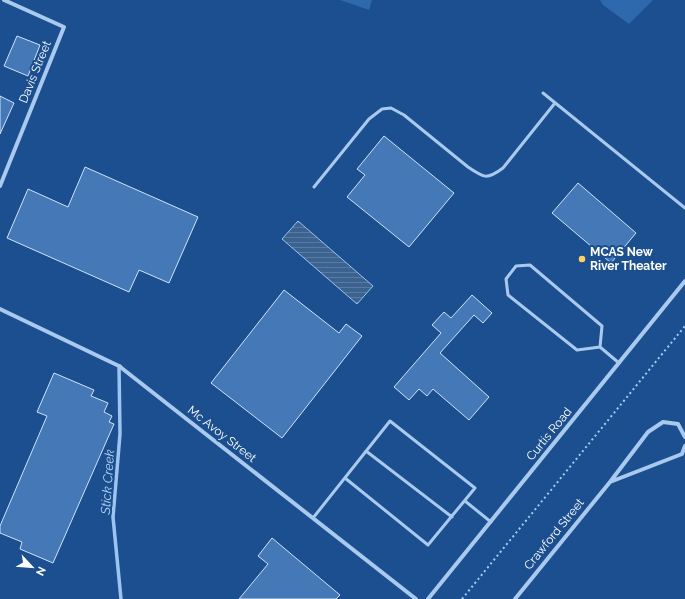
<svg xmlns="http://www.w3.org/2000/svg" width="685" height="599" font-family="Raleway,sans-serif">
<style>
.green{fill:#2e69ad}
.water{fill:url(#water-rules);stroke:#9cc4f0}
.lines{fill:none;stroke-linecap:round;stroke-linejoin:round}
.stream{stroke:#9cc4f0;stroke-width:3.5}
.building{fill:#4478b7;stroke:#cfe3fa}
.path{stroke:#a9c9ee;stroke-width:2;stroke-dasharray:2 3;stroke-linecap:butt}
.lane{stroke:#a9c9ee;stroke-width:3}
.street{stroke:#a9c9ee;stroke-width:4}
.poi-dot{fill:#ffd166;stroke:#1b4f8f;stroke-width:1.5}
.labels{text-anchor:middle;stroke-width:4;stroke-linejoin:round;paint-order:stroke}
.street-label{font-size:12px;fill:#fff;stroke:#1b4f8f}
.poi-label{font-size:12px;font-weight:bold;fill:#fff;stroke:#1b4f8f;text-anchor:start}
.water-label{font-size:13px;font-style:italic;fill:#b5d3f5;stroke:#1b4f8f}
</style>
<defs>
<pattern id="water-rules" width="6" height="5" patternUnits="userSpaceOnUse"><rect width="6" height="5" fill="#3c6290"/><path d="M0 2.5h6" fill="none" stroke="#597aa1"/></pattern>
</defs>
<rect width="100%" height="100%" fill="#1b4f8f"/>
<path class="green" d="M340,0H372L369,10Z
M600,0H653L629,24L603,5Z"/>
<path class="water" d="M298,221L373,286L357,304L282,239Z"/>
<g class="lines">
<path class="stream" d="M120,366H119L120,434L113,517L121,599"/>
</g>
<path class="building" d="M17,36L40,45L28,76L4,66Z
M0,96L14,103L0,134Z
M384,136L454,193L409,247L347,197L365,175L357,169Z
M85,167L198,217L169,283L139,270L129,292L7,238L28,189L68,207Z
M578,183L636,233L611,263L552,213Z
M284,290L339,333L346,324L362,336L282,438L211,383Z
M472,295L492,313L483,323L474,315L440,353L489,397L469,420L433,389L427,396L419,389L409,400L394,387L441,333L432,325L444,312L451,318Z
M54,373L94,390L91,396L108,403L104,412L112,416L109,422L114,424L53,563L20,549L22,542L0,533V526L47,416L37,412Z
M272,538L340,595L336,599H239L268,564L258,556Z"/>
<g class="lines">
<path class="path" d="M462,599L685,326"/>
<path class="lane" d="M543,93L685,208
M314,187L369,119L382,109L391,108L404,115L468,167C484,178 487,180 503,168L555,103
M600,347L602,326L530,265L516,266L506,279L508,295L577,350L600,347L619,363
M366,451L452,517
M465,501L491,522
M313,518L390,421L475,488L428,545L345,478"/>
<path class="street" d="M0,186L64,27L4,0
M0,309L119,366L416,599
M610,482L682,454L685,446
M428,599L685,281
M515,599L610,482L648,432L663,422L678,424L685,437"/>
</g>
<circle class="poi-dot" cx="582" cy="259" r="4"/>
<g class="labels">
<g class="street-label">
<text transform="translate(35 72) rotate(-68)" y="4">Davis Street</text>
<text transform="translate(222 434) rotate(38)" y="4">Mc Avoy Street</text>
<text transform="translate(549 434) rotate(-51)" y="4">Curtis Road</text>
<text transform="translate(554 534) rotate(-51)" y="4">Crawford Street</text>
</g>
<g class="poi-label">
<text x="590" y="256">MCAS New<tspan x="590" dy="14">River Theater</tspan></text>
</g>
<g class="water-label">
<text transform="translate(107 482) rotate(-86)" y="5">Stick Creek</text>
</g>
</g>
<g transform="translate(32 567) rotate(116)" stroke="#1b4f8f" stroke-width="3" paint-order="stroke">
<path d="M0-3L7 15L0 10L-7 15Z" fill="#ffffff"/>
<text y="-6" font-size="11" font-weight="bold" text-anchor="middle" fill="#ffffff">N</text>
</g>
</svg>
